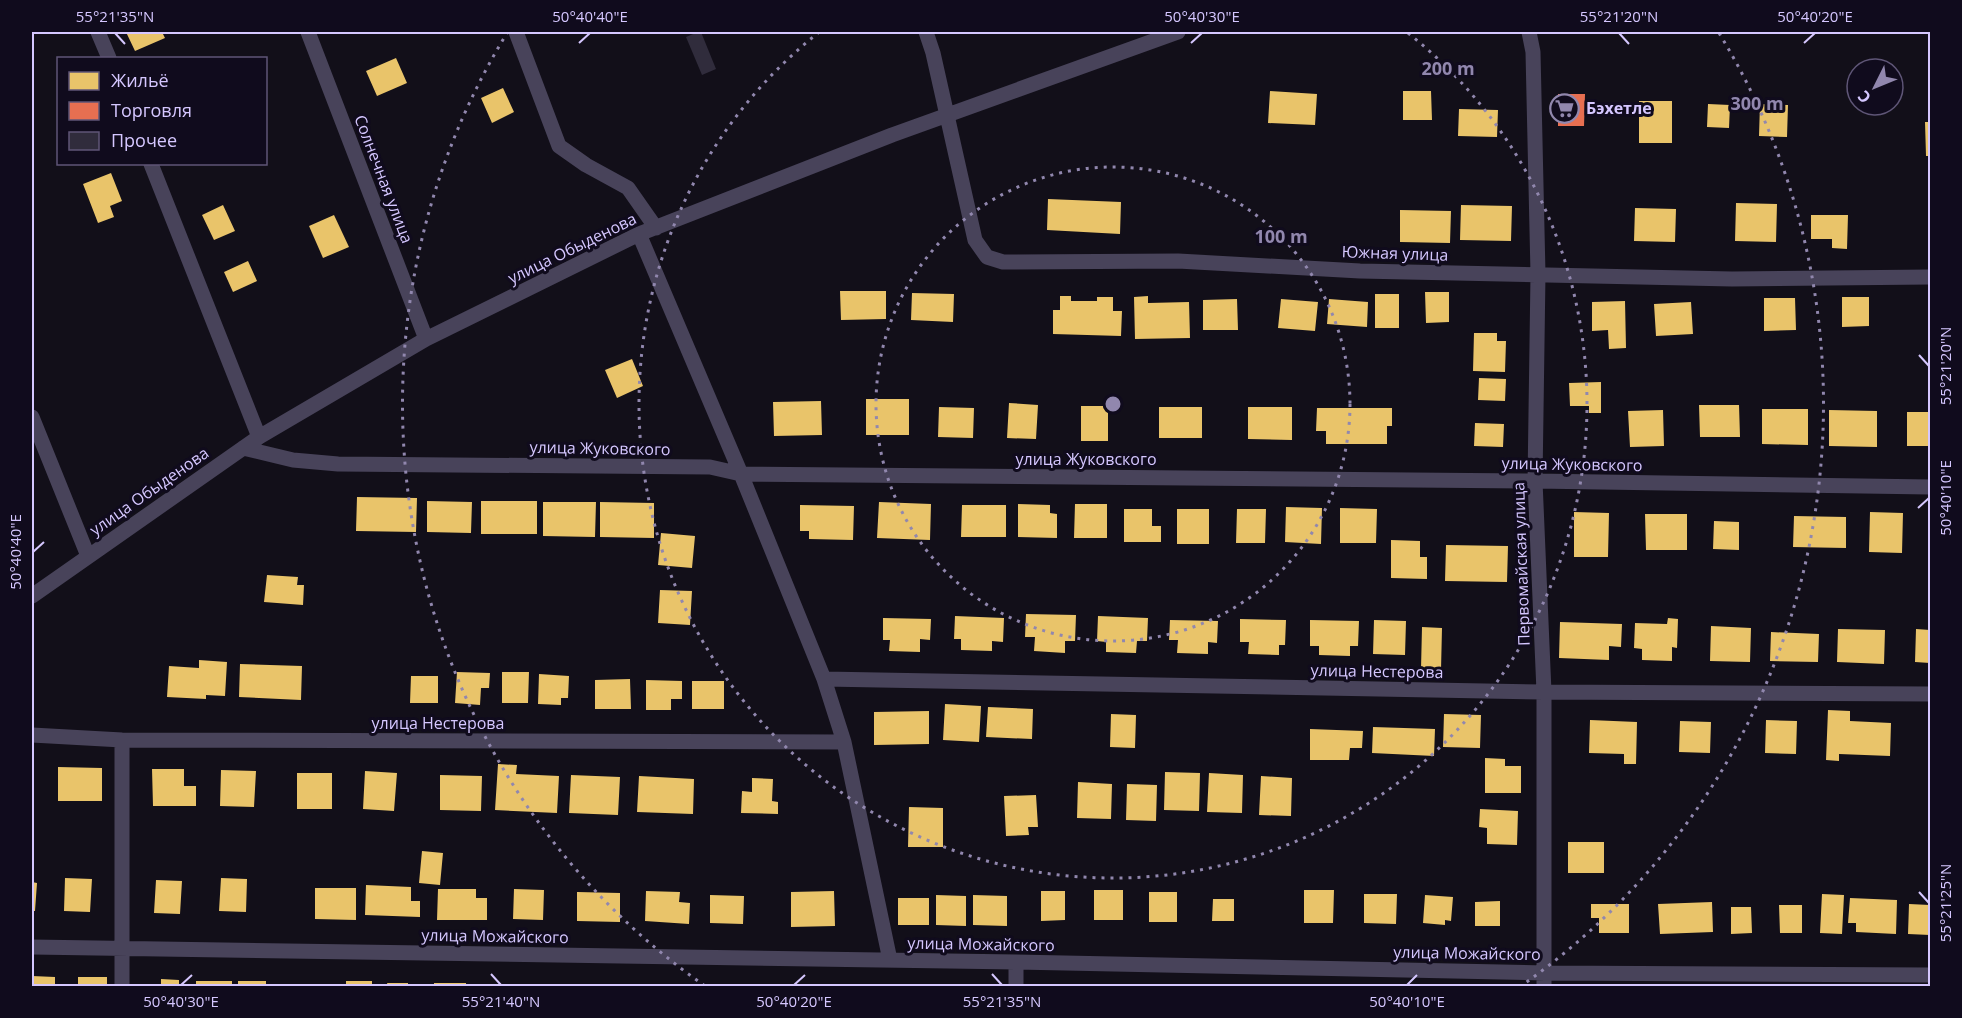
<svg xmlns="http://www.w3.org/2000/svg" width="1962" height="1018" font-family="'Open Sans',sans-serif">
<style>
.homes{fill:#e9c46a}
.shops{fill:#e76f51}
.building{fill:#302c3c}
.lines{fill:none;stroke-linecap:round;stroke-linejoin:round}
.minor{stroke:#48435a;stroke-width:15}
.ticks{fill:none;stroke:#d5c7ff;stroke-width:2}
.ring{fill:none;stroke:#9187ae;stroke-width:3;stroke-dasharray:3 6}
.labels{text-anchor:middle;stroke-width:6;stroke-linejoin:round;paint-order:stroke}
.poi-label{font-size:16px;font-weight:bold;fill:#d5c7ff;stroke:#100b1d;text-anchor:start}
.street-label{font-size:16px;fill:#d5c7ff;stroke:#100b1d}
.centre{fill:#9187ae;stroke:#100b1d;stroke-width:3}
.ring-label{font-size:18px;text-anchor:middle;font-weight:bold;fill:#9187ae;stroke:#100b1d;stroke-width:6;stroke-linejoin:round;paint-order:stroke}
.neatline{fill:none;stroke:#d5c7ff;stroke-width:2}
.ticks-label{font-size:15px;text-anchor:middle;fill:#d5c7ff}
</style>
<rect width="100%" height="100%" fill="#120f19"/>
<path class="homes" d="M126,32H162L165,38L135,51Z
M396,58L407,83L377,96L366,71Z
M503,88L514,112L492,123L481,98Z
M1270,91L1317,94L1315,125L1268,123Z
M1403,91H1431L1432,120H1403Z
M1639,101H1672V143H1639Z
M1708,104L1730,105L1729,128L1707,127Z
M1760,104L1788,105L1787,137L1759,136Z
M1459,109L1498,110L1497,137L1458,136Z
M1925,122H1930V156H1926Z
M111,173L122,201L110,206L114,217L98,223L83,184Z
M1048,199L1121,202L1120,234L1047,230Z
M1736,203L1777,204L1776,242L1735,241Z
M223,205L235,231L214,240L202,215Z
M1461,205L1512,206L1511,241L1460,240Z
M1635,208L1676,209L1675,242L1634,241Z
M1400,210L1451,211L1450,243L1400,242Z
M334,215L349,247L323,258L309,226Z
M1811,215H1848L1847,249L1832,248V239H1811Z
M248,261L257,281L233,292L224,272Z
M840,291H886V319L841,320Z
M1425,292H1449V322L1426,323Z
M912,293L954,294L953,322L911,320Z
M1375,294H1399V328H1375Z
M1060,296H1071V301H1097V297H1113V311H1122L1121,336L1053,334V310H1060Z
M1148,296V303L1189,302L1190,338L1135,339L1134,297Z
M1842,297H1869V326L1842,327Z
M1764,298H1795L1796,330L1764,331Z
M1237,299L1238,330H1203V300Z
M1281,299L1318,302L1315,331L1278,328Z
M1329,299L1368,302L1367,327L1327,324Z
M1625,301L1626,348L1609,349L1608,330L1592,331V302Z
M1691,302L1693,334L1656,336L1654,304Z
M1474,333H1497V341H1506L1505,372L1473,371Z
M632,359L643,386L617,398L605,370Z
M1479,378L1506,379L1505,401L1478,400Z
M1601,382V413H1589V406H1570L1569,383Z
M866,399H909V435H866Z
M821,401L822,435L774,436L773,402Z
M1009,403L1038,405L1036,439L1007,438Z
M1699,405H1739L1740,437H1700Z
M1081,406H1108V441H1081Z
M939,407L974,408L973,438L938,437Z
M1159,407H1202V438H1159Z
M1248,407H1292V440L1248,439Z
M1317,408H1392V426H1387V444H1326V431H1316Z
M1762,409H1808V445L1762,444Z
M1663,410L1664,446L1630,447L1628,411Z
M1829,410L1877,411V447L1829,446Z
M1907,412H1930V446H1907Z
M1475,423L1504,424L1503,447L1474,446Z
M357,497L417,498L416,532L356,531Z
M427,501L472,502L471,533L427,532Z
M481,501H537V534H481Z
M543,502H596L595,537L543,536Z
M600,502L654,503V538L600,537Z
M879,502L931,504L930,540L877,538Z
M1018,504L1050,505V513L1057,514V538L1018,537Z
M1075,504H1107V538H1074Z
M800,505L854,506L853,540L809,539V531H800Z
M962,505H1006V537H961Z
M1286,507L1322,508L1321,544L1285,542Z
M1340,508L1377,509L1376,543H1340Z
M1124,509H1152V526H1161V542H1124Z
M1177,509H1209V544H1177Z
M1237,509H1266L1265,543H1236Z
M1574,512L1609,513L1608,557H1574Z
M1870,512L1903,513L1902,553L1869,552Z
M1645,514H1687V550H1646Z
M1794,516L1846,517V548L1793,547Z
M1714,521L1739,522V550L1713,549Z
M661,533L695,536L692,568L658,565Z
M1391,540L1420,541V557H1427V579L1391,578Z
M1446,545L1508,546L1507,582L1445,581Z
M267,575L298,577L297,585H304L303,605L264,602Z
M660,590L692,591L690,625L658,623Z
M1026,614L1076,615L1075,641H1065V653L1034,651L1035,637H1025Z
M955,616L1004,618L1003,642L992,641V651L961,650V639H954Z
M1098,616L1148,618L1147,641H1137L1136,653L1106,652V642L1097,641Z
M883,618L931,619L930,640L920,639V652L889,651L890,640H883Z
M1668,618L1678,619L1677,648L1672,647V661L1642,660V649L1634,648L1635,623L1667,624Z
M1240,619L1286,620L1285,645H1279V655L1248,654L1249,642H1240Z
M1170,620L1218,621L1217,643L1208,642V654L1177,653L1178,640H1169Z
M1310,620L1359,621L1358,646H1350V656L1319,655V646H1310Z
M1374,620L1406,621L1405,655L1373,654Z
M1560,622L1622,624L1621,647L1609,646V660L1559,658Z
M1711,626L1751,628L1750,662L1710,661Z
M1422,627L1442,628L1441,670L1421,669Z
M1838,629L1885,630L1884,664L1837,662Z
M1916,629L1930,630V663L1915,662Z
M1771,632L1819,634L1818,662L1770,661Z
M199,660L227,662L225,696L206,695V699L167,697L169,666L199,668Z
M240,664L302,666L301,700L239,697Z
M457,672L490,673L489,688H481L480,705L455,703Z
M502,672H529L528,703H502Z
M539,674L569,676L568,698H561V705L538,704Z
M411,676H438V703H410Z
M630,679L631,709H595V680Z
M646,680L682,681V699H671V710H646Z
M692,681H724V709H692Z
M945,704L981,706L979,742L943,740Z
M988,707L1033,709L1032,739L986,737Z
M1828,710L1850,711V721L1891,723L1890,756L1839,754V761L1826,760Z
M929,711V744L874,745V712Z
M1111,714L1136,715L1135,748L1110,747Z
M1444,714L1481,715L1480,748L1443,747Z
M1590,720L1637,722L1636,764H1624V754L1589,753Z
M1766,720L1797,721L1796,754L1765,753Z
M1680,721L1711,722L1710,753L1679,752Z
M1373,727L1435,729L1434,756L1372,753Z
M1310,729L1363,731L1362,748H1350L1349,760H1310Z
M1485,758L1505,759V766H1521V793H1485Z
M498,764L517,765L516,774L559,776L557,813L495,810Z
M58,767L102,768V801H58Z
M152,769H184V786H196V806H153Z
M221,770L256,771L254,807L220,806Z
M365,771L397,773L394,811L363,809Z
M1165,772L1200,773L1199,811L1164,810Z
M297,773H332V809H297Z
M1209,773L1243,775L1242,813L1207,812Z
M440,775L482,776L481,811L440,810Z
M571,775L620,777L618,815L569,813Z
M639,776L694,779L693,814L637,812Z
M1261,776L1292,778L1291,816L1259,815Z
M752,778L773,779L772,801L778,802V814L741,813L742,791L752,792Z
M1078,782L1112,784L1111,819L1077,818Z
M1127,784L1157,785L1156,821L1126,820Z
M1036,795L1038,827H1028L1029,835L1006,836L1004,796Z
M909,807L943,808V847H908Z
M1480,809L1518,811L1517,845L1487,844V828L1479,827Z
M1568,842H1604V873H1568Z
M422,851L443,853L440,885L419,883Z
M65,878L92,879L90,912L64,911Z
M221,878L247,879L246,912L219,911Z
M156,880L182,881L180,914L154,913Z
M32,882L37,883L35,911H32Z
M366,885L411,887V901H420V917L365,915Z
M315,888H356V920L315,919Z
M438,889H476V898H487V920H437Z
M514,889L544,890L543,920L513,919Z
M1094,890H1123V920H1094Z
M1304,890H1334L1333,923H1304Z
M646,891L680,892L679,902L690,903L689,924L645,921Z
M834,891L835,926L791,927V892Z
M1041,891H1065V920L1041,921Z
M577,892L620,893V922L577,921Z
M1149,892H1177V922H1149Z
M1364,894H1397L1396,924L1364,923Z
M1822,894L1844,895L1842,934L1820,933Z
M710,895L744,896L743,924L710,923Z
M936,895L966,896V926L936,925Z
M973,895L1007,896V926L973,925Z
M1425,895L1453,897L1451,921L1445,920V925L1423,923Z
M898,898H929V925H898Z
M1850,898L1897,900L1896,934L1856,932V923H1848Z
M1213,899H1234V921H1212Z
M1500,901V926H1475V902Z
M1712,902L1713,932L1660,934L1658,904Z
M1591,904H1629V933H1599V918H1591Z
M1909,904L1930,905V935L1908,934Z
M1779,905H1802V933H1780Z
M1731,907H1751L1752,933L1731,934Z
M32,976L55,977V986H32Z
M78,977H107V986H78Z
M161,979L179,980V986H161Z
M196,981H232V986H196Z
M238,981H266V986H238Z
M346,981H372V986H346Z
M387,983H408V986H388Z
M434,983H466V986H434Z"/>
<path class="shops" d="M1558,94H1585L1584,126H1558Z"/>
<path class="building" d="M698,32H701L716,69L702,75L686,37Z"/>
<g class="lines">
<path class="minor" d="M98,32L109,58
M308,32L426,339
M516,32L559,146L586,165L628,188L656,228
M926,32L933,53L975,240L987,257L1003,262L1178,261L1360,271L1732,279L1930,277
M1529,32L1533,52L1538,274L1535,481L1544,692V986
M151,164L259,437
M639,234L741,474L824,679L844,742L890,960
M32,417L88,556
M243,448L293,460L338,464L710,467L741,474L1535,481L1930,487
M32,596L259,437L426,339L639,234L892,135L1178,32
M824,679L1544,692L1930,694
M32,735L122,740L844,742
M122,740V986
M32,947L1016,962L1545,973L1930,975
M1016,986V962"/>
</g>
<path class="ticks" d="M115,33L125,44M1619,33L1629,44M579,43L590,33M1191,43L1202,33M1804,43L1815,33M1919,355L1929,366M1918,508L1929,498M33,552L44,542M1919,892L1929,903M491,974L501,985M992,974L1002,985M181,985L192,975M794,985L805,975M1407,985L1417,975"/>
<g class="ring">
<circle cx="1113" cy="404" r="237"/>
<path d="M1408 33A474 474 0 1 1 818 33"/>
<path d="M705 986A711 711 0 0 1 507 33M1719 33A711 711 0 0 1 1521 986"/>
</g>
<defs>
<symbol id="supermarket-ring" viewBox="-11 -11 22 22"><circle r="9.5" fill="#100b1d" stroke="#9187ae" stroke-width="1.5"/><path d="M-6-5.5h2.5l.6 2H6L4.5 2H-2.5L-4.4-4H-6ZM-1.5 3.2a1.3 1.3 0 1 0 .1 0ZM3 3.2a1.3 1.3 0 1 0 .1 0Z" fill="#9187ae"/></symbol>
</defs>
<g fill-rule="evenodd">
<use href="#supermarket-ring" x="1548" y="92" width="33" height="33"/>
</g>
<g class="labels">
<g class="poi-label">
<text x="1586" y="114">Бэхетле</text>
</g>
<g class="street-label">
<text transform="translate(384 179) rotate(69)" y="6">Солнечная улица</text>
<text transform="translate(572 248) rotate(-26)" y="6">улица Обыденова</text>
<text transform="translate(1395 253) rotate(2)" y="6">Южная улица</text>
<text transform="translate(600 448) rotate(1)" y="6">улица Жуковского</text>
<text x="1086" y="465">улица Жуковского</text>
<text transform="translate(1572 464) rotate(1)" y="6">улица Жуковского</text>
<text transform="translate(149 491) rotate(-35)" y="6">улица Обыденова</text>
<text transform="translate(1521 564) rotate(-92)" y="6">Первомайская улица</text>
<text transform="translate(1377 671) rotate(1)" y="6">улица Нестерова</text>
<text x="438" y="729">улица Нестерова</text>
<text transform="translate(495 936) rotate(1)" y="6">улица Можайского</text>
<text transform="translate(981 944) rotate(1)" y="6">улица Можайского</text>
<text transform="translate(1467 953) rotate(1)" y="6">улица Можайского</text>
</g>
</g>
<circle cx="1113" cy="404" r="9" class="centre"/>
<g class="ring-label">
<text x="1448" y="75">200 m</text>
<text x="1757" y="110">300 m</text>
<text x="1281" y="243">100 m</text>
</g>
<rect width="1962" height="1018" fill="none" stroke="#100b1d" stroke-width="66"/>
<rect x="57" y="57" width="210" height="108" fill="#100b1d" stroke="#5f5677" stroke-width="1.5"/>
<rect x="69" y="72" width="30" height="18" fill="#e9c46a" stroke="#5f5677" stroke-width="1.5"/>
<text x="111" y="87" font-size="18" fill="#d5c7ff">Жильё</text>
<rect x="69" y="102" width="30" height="18" fill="#e76f51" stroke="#5f5677" stroke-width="1.5"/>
<text x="111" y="117" font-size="18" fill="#d5c7ff">Торговля</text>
<rect x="69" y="132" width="30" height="18" fill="#302c3c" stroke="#5f5677" stroke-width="1.5"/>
<text x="111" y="147" font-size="18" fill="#d5c7ff">Прочее</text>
<g transform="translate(1875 87) rotate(227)"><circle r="28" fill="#100b1d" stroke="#5f5677" stroke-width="1.5"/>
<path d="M0-4.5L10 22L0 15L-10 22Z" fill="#9187ae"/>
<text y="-9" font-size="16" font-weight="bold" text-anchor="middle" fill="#d5c7ff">С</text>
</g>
<rect x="33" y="33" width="1896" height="952" class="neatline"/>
<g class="ticks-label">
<text x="115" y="22">55°21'35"N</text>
<text x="590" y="22">50°40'40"E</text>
<text x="1202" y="22">50°40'30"E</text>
<text x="1619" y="22">55°21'20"N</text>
<text x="1815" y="22">50°40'20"E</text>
<text transform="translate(1946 366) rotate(-90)" y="5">55°21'20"N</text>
<text transform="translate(1946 498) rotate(-90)" y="5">50°40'10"E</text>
<text transform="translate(16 552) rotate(-90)" y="5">50°40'40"E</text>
<text transform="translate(1946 903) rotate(-90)" y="5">55°21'25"N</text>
<text x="181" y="1007">50°40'30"E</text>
<text x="501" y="1007">55°21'40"N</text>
<text x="794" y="1007">50°40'20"E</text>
<text x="1002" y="1007">55°21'35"N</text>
<text x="1407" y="1007">50°40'10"E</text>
</g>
</svg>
